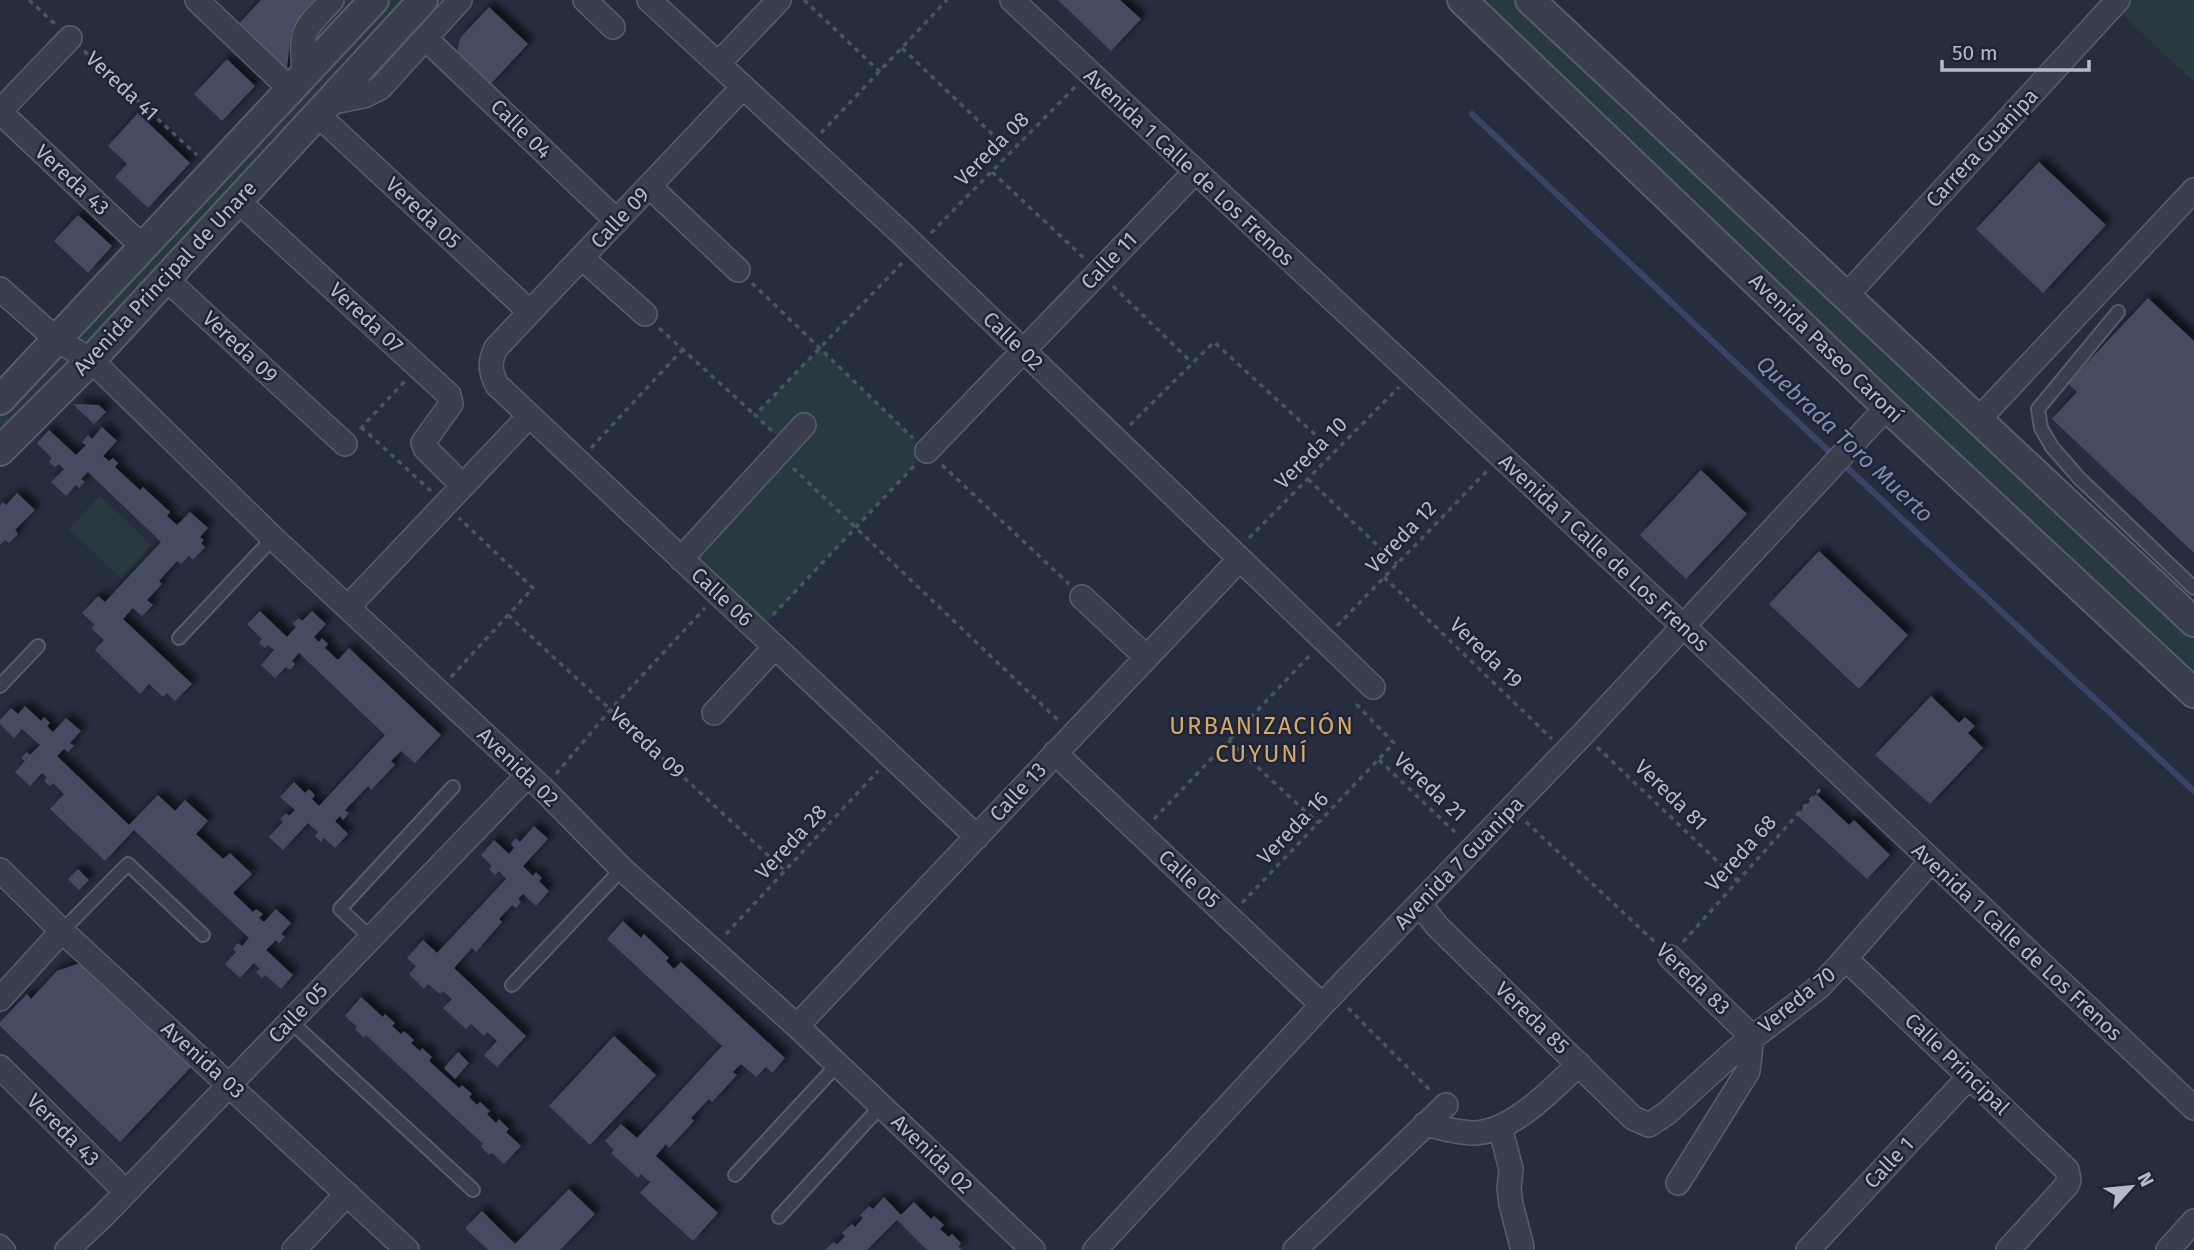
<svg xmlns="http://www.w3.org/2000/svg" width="2194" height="1250" font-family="'Fira Sans',sans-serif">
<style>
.green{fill:#283a40}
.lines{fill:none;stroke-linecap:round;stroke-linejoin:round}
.stream{stroke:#3a4566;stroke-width:6}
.building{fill:#454c61;filter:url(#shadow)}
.service-casing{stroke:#585d6d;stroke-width:16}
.pedestrian-casing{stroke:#585d6d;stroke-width:21}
.minor-casing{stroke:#585d6d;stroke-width:26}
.tertiary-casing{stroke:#585d6d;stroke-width:32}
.path{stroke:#46575d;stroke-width:3.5;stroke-dasharray:5 5;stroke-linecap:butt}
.service{stroke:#3a3f4f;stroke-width:12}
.pedestrian{stroke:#3a3f4f;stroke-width:18}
.minor{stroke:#3a3f4f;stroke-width:23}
.tertiary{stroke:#3a3f4f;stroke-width:28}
.labels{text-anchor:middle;stroke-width:5;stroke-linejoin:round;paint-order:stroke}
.street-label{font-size:21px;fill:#b6bbca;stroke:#1f2435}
.water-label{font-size:23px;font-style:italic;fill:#7e8cb1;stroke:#1f2435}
.quarter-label{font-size:24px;letter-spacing:2px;fill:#d3a868;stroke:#1f2435}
</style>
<defs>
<filter id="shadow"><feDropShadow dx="6" dy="-6" stdDeviation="3.5" flood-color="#0009"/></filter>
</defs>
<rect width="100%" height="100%" fill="#262d3f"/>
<path class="green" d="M332,0H460L380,88L327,103L0,451V400L304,74L302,42Z
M1462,0H1530L2194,622V693Z
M2118,0H2194V82L2113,6Z
M820,349L927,451L758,631L681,559L786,445L755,415Z
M100,496L152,545L121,578L69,529Z"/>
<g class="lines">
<path class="stream" d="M1472,114L1834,456
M1842,463L2194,791"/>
</g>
<path class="building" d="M261,0H321L291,33L286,77L235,28Z
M1058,0H1120L1141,19L1111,51Z
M489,7L528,44L488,87L460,60L457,52L460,38Z
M227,59L255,86L222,121L194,94Z
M138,113L190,163L148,208L115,177L127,164L108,146Z
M2039,162L2106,225L2043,293L1976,229Z
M78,215L112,246L88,273L54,241Z
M2148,298L2194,341V553L2052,419L2077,392L2068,383Z
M73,404L99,405L106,412L94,424Z
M102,427L117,441L103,456L109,461L113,458L118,463L115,467L140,490L143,487L170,512L167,516L177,525L190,512L208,528L200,537L204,540L201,543L205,547L193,560L189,556L181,564L177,561L159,581L162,584L147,600L153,605L142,616L133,608L123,619L192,684L175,701L167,693L163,697L149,684L140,694L95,650L104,640L91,628L95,625L82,613L98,596L105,602L161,542L88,472L81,479L85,482L79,488L76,485L66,496L51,482L64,469L59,464L55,467L49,462L52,458L37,443L49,430L76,455L86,445L82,442L88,435L92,439Z
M1701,470L1747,514L1686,579L1640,535Z
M17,493L35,510L15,530L18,534L9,543L5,540L0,545V506L3,502L6,505Z
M1819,551L1908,635L1859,689L1769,604Z
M260,611L287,637L296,627L293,623L299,618L302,621L312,611L326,624L314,637L319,642L322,638L328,644L325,648L338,660L349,648L441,735L415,763L401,751L391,761L395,765L371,790L368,786L345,810L349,813L343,820L340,816L335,821L348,834L335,848L324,838L321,842L315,836L318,832L308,823L283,850L269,837L283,822L280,819L286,813L289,816L295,810L280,797L294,782L305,793L309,789L315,795L312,799L319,806L385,735L299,653L292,661L295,664L290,670L286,667L275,678L261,665L274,650L268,645L265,648L259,643L262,639L247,624Z
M1931,696L1959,723L1965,717L1975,726L1968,733L1983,748L1930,804L1875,755Z
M25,706L41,721L44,717L50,723L47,726L53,732L66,718L81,731L70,743L74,746L68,752L64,749L57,756L129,825L158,795L175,811L185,800L208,821L196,834L223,859L230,853L252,874L233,893L253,912L256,909L263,914L259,918L264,922L276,909L291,923L281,934L285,937L279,943L276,940L266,950L293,975L281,989L265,975L262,978L256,972L260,969L254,963L240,978L225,964L236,952L233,949L238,943L242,946L249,938L134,830L105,861L50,809L64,794L53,783L50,786L44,781L47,777L42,773L30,786L15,772L25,761L21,758L27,752L30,755L40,745L22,729L14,738L0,724V720L11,708L18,714Z
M1816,794L1849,825L1854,820L1890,855L1867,879L1797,815Z
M534,826L548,839L523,866L533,876L536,872L542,878L539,881L549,891L536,906L523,894L518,899L521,902L516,908L512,905L499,919L502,922L476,952L472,948L454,968L526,1036L497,1067L484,1055L497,1041L487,1032L484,1036L471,1024L466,1029L443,1008L452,999L443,991L440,994L428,984L424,989L409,974L416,966L407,958L423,940L437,953L506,879L499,871L495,875L489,869L492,866L481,855L494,840L509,854L514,848L511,844L516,838L520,842Z
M78,869L89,880L79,890L68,879Z
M623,921L641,938L644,934L669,958L666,961L674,969L681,962L785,1058L772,1073L766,1067L756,1077L741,1064L733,1072L737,1075L712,1102L709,1099L691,1118L694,1121L669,1148L666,1144L656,1156L718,1213L693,1241L640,1193L650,1182L641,1174L638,1178L611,1153L614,1150L605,1141L621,1124L637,1138L722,1046L607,939Z
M77,964L88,966L193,1065L120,1142L0,1026V1022L27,994L31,999L57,971Z
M361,997L383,1017L385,1014L395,1023L392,1026L401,1034L404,1031L414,1040L411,1043L420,1051L422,1048L432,1057L429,1061L459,1088L462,1085L472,1094L469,1097L477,1105L480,1102L490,1111L487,1114L496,1123L499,1119L509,1129L506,1132L521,1146L504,1164L492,1153L489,1155L481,1146L483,1144L366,1035L364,1038L355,1029L357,1027L345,1016Z
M614,1036L656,1075L590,1145L549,1106Z
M458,1052L469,1063L455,1079L444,1068Z
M569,1189L595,1214L560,1250H488L465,1228L482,1211L515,1244Z
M884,1197L901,1215L914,1202L931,1219L934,1216L944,1225L940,1229L949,1237L952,1234L961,1243L958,1247L962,1250H927L897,1220L867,1250H825L834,1242L837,1245L845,1236L842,1233L852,1224L855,1227L863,1218L860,1215L869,1206L873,1209Z"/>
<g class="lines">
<defs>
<path id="service" d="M2118,312L2038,409L2041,428L2052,447L2079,478L2194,588
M179,638L273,538
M0,686L38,646
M62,931L128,864L203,935
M370,937L340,909L453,787
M512,985L622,869
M290,1021L473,1190
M735,1175L837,1065
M779,1217L881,1106"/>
<path id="pedestrian" d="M0,1244L6,1250"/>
<path id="minor" d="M197,0L290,89
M585,0L613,27
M649,0L900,232L1373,687
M1012,0L1682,625L2194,1108
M425,38L617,221
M718,64L779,0
M304,74C301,29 301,33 332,0
M743,87L496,348C489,362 490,371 497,385L977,837
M328,103L364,96L380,88L460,0
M0,111L70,38
M0,112L143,247
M317,114L530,312
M649,186L738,270
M237,200L449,395L451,404L423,443L425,448L462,485
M582,258L645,314
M165,278L345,444
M0,289L57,340L91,360L273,538L543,789L622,869L797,1026L1033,1250
M1846,296L2118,0
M1979,419L2194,190
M927,451L1195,172
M681,559L804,425
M1082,597L1146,657
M348,607L529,416
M714,713L775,647
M1055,753L1322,1005
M0,870L62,931L407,1250
M1420,904L1437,926L1633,1118L1649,1125L1667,1113L1735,1051L1818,988L1837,968L1931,861
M1670,957L1752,1037L1748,1071L1678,1183
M1846,959L2067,1170L2069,1180L2067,1185L2008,1250
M0,999L62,931
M797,1026L1240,559
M0,1067L126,1192
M1425,1124C1441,1128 1458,1133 1475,1133C1514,1131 1552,1089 1579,1064
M1500,1127L1511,1169L1509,1189L1511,1204L1522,1247
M67,1250L104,1215L528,775
M294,1250L347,1194
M1095,1250L1322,1005L1583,734L1887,407
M1295,1250L1446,1105
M1808,1250L1969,1077
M2168,1250L2194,1221"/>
<path id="tertiary" d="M1462,0L1887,407L2194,693
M1530,0L2194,622
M0,400L374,0
M0,451L91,360L423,0"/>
</defs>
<use href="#service" class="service-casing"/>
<use href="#pedestrian" class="pedestrian-casing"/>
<use href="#minor" class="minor-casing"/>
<use href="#tertiary" class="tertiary-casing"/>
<path class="path" d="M29,0L56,25
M804,0L880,72
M902,48L1011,152
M84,51L197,155
M821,133L947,0
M992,172L1085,259
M931,233L1075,87
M752,283L913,438
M1113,286L1192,363
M659,328L755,415
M1130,425L1214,342L1334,452
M361,427L431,491
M360,429L405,381
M772,431L755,415L904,261
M591,448L683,349
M942,465L1069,584
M793,468L1059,721
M1308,479L1397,564
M1249,538L1399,387
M1384,577L1552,739
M508,615L785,871
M773,615L914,466
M1337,626L1487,471
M451,677L533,588L459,518
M1228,740L1318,823
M1597,747L1737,880
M1379,760L1458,835
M556,774L611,709L705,608
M1154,819L1310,655
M1526,822L1656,943
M1242,903L1394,743L1357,705L1360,701
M726,934L878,771
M1683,942L1823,786
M1348,1008L1432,1092"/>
<use href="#service" class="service"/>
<use href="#pedestrian" class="pedestrian"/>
<use href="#minor" class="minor"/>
<use href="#tertiary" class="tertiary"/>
</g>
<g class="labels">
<g class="street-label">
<text transform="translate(122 86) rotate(43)" y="7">Vereda 41</text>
<text transform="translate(521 129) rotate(44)" y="7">Calle 04</text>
<text transform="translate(1982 148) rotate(-47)" y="7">Carrera Guanipa</text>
<text transform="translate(992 149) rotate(-45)" y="7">Vereda 08</text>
<text transform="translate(1189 167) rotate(43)" y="7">Avenida 1 Calle de Los Frenos</text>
<text transform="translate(72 180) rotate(43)" y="7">Vereda 43</text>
<text transform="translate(423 213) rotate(43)" y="7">Vereda 05</text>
<text transform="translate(620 218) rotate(-47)" y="7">Calle 09</text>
<text transform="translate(1109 261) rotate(-46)" y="7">Calle 11</text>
<text transform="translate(165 278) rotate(-47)" y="7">Avenida Principal de Unare</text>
<text transform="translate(366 318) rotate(43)" y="7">Vereda 07</text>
<text transform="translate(1013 341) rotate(44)" y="7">Calle 02</text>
<text transform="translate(240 347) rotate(43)" y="7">Vereda 09</text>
<text transform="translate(1826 348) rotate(44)" y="7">Avenida Paseo Caroní</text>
<text transform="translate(1311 453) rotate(-45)" y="7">Vereda 10</text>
<text transform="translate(1401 537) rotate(-46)" y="7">Vereda 12</text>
<text transform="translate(1604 553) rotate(43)" y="7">Avenida 1 Calle de Los Frenos</text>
<text transform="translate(722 597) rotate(43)" y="7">Calle 06</text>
<text transform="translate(1486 653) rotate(44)" y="7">Vereda 19</text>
<text transform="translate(647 743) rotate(43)" y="7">Vereda 09</text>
<text transform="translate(518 767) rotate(44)" y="7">Avenida 02</text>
<text transform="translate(1430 787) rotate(43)" y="7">Vereda 21</text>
<text transform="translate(1018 792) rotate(-47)" y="7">Calle 13</text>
<text transform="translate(1671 795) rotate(44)" y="7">Vereda 81</text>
<text transform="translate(1293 828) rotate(-46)" y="7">Vereda 16</text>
<text transform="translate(791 842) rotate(-47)" y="7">Vereda 28</text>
<text transform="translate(1741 853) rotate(-48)" y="7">Vereda 68</text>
<text transform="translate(1459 863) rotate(-46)" y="7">Avenida 7 Guanipa</text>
<text transform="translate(1189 879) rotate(43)" y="7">Calle 05</text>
<text transform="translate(2017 942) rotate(43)" y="7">Avenida 1 Calle de Los Frenos</text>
<text transform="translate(1693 979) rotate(44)" y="7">Vereda 83</text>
<text transform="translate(1797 1000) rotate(-39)" y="7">Vereda 70</text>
<text transform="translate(298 1013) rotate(-46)" y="7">Calle 05</text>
<text transform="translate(1532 1018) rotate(44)" y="7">Vereda 85</text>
<text transform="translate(203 1060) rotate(42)" y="7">Avenida 03</text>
<text transform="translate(1957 1064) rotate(44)" y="7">Calle Principal</text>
<text transform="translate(63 1130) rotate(45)" y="7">Vereda 43</text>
<text transform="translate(932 1154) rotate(44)" y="7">Avenida 02</text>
<text transform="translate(1889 1163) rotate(-47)" y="7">Calle 1</text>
</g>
<g class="water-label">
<text transform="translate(1845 439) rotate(43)" y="8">Quebrada Toro Muerto</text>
</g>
<g class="quarter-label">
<text x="1262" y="734">URBANIZACIÓN<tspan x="1262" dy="28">CUYUNÍ</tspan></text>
</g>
</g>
<g transform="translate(2131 1187) rotate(63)" stroke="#1f2435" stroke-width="5" paint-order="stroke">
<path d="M0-5L12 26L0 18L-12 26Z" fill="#b6bbca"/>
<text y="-10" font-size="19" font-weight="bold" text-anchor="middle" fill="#b6bbca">N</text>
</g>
<path d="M1942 60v10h147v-10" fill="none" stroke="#b6bbca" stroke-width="3.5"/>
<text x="1952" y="60" font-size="21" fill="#b6bbca" stroke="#1f2435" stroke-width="5" paint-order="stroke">50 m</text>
</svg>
